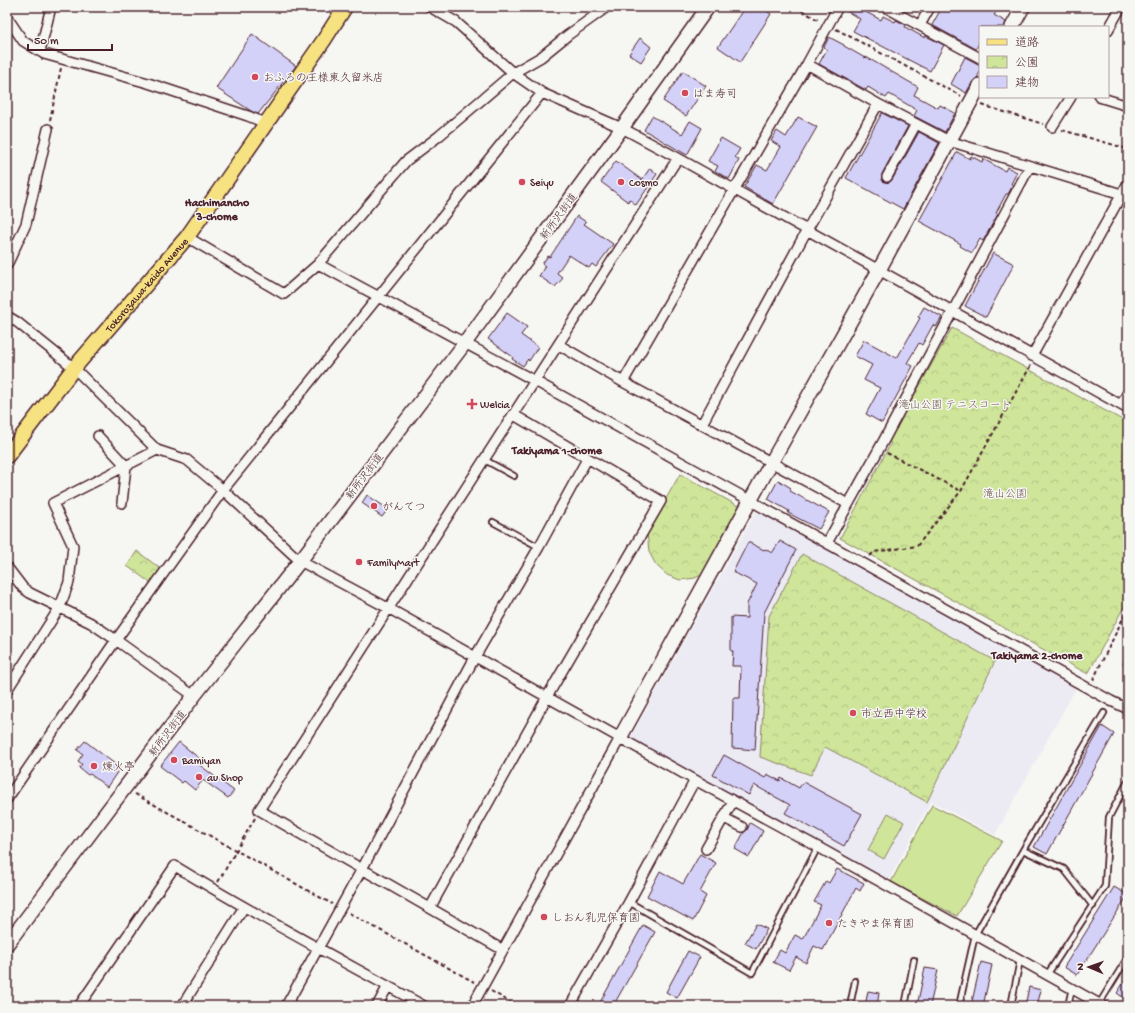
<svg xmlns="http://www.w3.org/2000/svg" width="1135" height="1013" font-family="'Gochi Hand','Klee One',sans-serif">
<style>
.built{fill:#ecebf4}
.grass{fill:#cee59a;stroke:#8c8262}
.park{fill:url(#park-crowns);stroke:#8c8262}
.building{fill:#d4d1f9;stroke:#4a1f2b}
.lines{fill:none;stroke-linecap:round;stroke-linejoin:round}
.lane-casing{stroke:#4a1f2b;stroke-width:8}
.street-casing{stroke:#4a1f2b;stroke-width:12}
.secondary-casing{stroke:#4a1f2b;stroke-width:16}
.primary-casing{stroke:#4a1f2b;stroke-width:17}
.path{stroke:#4a1f2b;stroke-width:2;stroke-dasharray:4 3;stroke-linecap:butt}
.lane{stroke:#f6f6f2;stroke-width:4.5}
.street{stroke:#f6f6f2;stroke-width:9}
.secondary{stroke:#f6f6f2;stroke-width:13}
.primary{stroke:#f6e281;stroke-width:14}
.poi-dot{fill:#d1495b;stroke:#f6f6f2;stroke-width:1.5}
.labels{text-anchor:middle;stroke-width:3;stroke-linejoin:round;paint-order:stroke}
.poi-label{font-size:11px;fill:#4a1f2b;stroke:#f6f6f2;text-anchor:start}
.street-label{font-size:11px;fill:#4a1f2b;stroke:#f6f6f2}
.park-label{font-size:11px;fill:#6b5047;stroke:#f6f6f2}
.neighbourhood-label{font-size:12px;font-weight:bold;fill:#4a1f2b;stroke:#f6f6f2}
</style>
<defs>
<pattern id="park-crowns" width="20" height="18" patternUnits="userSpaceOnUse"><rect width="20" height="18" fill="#cee59a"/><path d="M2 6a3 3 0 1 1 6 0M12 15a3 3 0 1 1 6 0" fill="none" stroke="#b2c485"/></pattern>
</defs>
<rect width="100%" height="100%" fill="#f6f6f2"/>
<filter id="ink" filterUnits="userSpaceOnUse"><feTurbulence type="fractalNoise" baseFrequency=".025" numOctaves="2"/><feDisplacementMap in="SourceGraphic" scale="8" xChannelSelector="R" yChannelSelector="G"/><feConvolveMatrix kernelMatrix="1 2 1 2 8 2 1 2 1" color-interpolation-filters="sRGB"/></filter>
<g filter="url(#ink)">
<path class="built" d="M758,508L1077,686L995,835L931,801L889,880L629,740Z"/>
<path class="grass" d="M932,805L1002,841L957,916L891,882Z
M888,813L904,822L884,859L868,850Z"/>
<path class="park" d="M952,328L1128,423V599L1088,674L840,538L891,443L888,442Z
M680,474L742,508L708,572L695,578L680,580L667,575L656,565L649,552L647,532Z
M137,551L162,570L152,584L127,566Z
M802,554L995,661L927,802L825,747L811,775L760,757L769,616Z"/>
<path class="building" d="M745,7H761L771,14L740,62L718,47Z
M844,7H864L862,10L881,20L883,16L895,22L896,20L906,25L905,27L925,38L926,36L944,45L930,71L853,31L860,19L843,9Z
M942,7H987L996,12L994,15L1006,22L1004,27H980V41L976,49L932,25Z
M252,34L296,66L258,114L251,111L216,88Z
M829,37L844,45V46L865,58L866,57L918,87L914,95L938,108L940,105L955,113L945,132L914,116L917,110L889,94L886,98L868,87L866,90L819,64L827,49L824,47Z
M640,38L651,47L641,62L629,54Z
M965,57L980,65V72L977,78L973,81L966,93L951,84Z
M683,71L706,86L686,116L663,101Z
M882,113L908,126L882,174V180L884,182H890L892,180L919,132L939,143L903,209L846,178Z
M652,116L682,134L690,121L702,128L687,155L644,130Z
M798,117L817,127L773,204L744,187L757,165L767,170L781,147L771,141L777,131L786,137Z
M721,138L740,149L735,157L739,160L729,179L715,171L718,166L708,161Z
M957,152L970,159L971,156L982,162L983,159L1005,171L1007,167L1017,172L1011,184L1013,185L1008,194H1006L996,213L998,214L983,241L980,239L972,253L960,246L961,244L919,221Z
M616,161L642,180L650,168L657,174L636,205L629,199L628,202L601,182Z
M577,216L586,222L584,224L613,244L596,267L592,264L589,268L569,255L557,273L563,278L555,287L539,276L545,266L542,264L548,256L550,257Z
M993,253L1014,264L986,317L965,306Z
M924,307L942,317L936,327L933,325L922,345L919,343L907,363L913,366L882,423L866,414L880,388L864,380L872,365L855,356L864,340L897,358L920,318L918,317Z
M507,313L527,327L521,335L538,347L529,361L528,359L523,366L512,359L513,357L488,339Z
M778,480L791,488L790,491L829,512L819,529L788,513L789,511L768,499Z
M367,495L388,509L382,517L362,503Z
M780,541L796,550L764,613L755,750L732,748L733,698H740L741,666H732L733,651H731V617L747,618V604L757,584L733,572L748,542L764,550L765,549L772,553Z
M1102,726L1114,734L1047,854L1034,847Z
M85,741L120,768L107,787L90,774L88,775L79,768L82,764L78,761L83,754L77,750Z
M179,742L200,759L197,763L234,791L228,798L203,780L195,790L184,781L182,783L160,766Z
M724,755L765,778L767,774L780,781L781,778L799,788L803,782L862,814L844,846L785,813L790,805L754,785L749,795L713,775Z
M750,823L763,831L749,857L735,849L744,832L747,830Z
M700,854L716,863L700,892L706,896L693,921L647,896L660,871L683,884Z
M837,869L864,883L860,891L856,888L823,950L814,946L806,963L796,957L789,970L773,962L780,950L785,953L795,935L803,939L821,905L814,902L826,881L829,883Z
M1114,887L1128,895L1077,975L1064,967Z
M756,924L767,929L756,949L745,943Z
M643,925L655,932L613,1006H598Z
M688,951L700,957L677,998L666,992Z
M981,962L992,965L983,1006H971Z
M925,968L938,970L930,1006H917Z
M1128,976V1001L1117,993Z
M1029,987L1041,990L1037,1006H1025Z
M868,991L879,993L877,1006H865Z"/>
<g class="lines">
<defs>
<path id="lane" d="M485,460L514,476
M493,522L539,547
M1127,663L1128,661
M1023,850L1064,869L1093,906
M629,902L752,973L818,847
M1047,975L1105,886L1109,817L1128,781
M1099,1004L1128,957
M793,1006L794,1004
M850,1006L855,981
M905,1006L914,960
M959,1006L975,935L1023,850L1104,713
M1011,1006L1020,960
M1068,1006L1072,988"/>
<path id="street" d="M430,7L456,22L513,73L542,93L622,128L678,158L1128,409
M885,7L980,58
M7,17L23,41L44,54L148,83L248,116L265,123
M920,25L930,7
M1108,30L1121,7
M40,51L51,7
M807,64L878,104L949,141L1128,196
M1099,97L1128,106
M1052,127L1071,97
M887,177L916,124
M187,237L284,294L318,264L406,161L439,136L513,73L541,57L568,35L607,7
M318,264L535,381L1111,701L1128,709
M7,265L26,224L48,129
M7,316L17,322L74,368L157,450L187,460L223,490L300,561L388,608L695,780L818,847L1103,1006
M559,345L623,382L848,504
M1032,356L1128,183
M623,382L807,64L838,7
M1121,405L1128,392
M702,424L807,230L878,104
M98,436L126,466L122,503
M827,543L884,440L1030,166
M7,567L23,588L30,593L91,623L116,640L194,696
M7,690L60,607L69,582L73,546L53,503L157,450
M7,799L116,640L223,490L542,93
M724,818L742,827
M706,849L733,801
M430,908L547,697L661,501L514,415
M503,950L259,810C398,592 539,376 678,158
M79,1006L175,866C256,916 341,960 424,1006
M182,1006L244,907
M286,1006L362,869L475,657L539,547L587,459
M377,1006L388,986
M472,1006L620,738
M570,1006L629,902L695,780"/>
<path id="secondary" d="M1012,27L1023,7
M620,738L771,463L879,270L980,85
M7,944L194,696L300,561L465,343L622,128L708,7"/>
<g id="primary">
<path id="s1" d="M7,456L74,368L187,237L324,40L345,7"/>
</g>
</defs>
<use href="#lane" class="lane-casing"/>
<use href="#street" class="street-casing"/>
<use href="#secondary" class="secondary-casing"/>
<use href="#primary" class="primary-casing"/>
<path class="path" d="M796,7L820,21
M836,29L961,96
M982,105L1043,124
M50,120L61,68
M1062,130L1128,149
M887,453L961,491
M870,556L874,552L917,546L961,491L1031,365
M1093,680L1128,608
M135,794L332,904
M218,882L255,818
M349,913L474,982
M491,991L517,1006"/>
<use href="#lane" class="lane"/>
<use href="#street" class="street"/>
<use href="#secondary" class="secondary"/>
<use href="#primary" class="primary"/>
</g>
</g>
<g class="poi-dot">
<circle cx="255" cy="77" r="4"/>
<circle cx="685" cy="93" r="4"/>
<circle cx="522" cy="182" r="4"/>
<circle cx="621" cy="182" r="4"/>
<path d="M470 398h4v4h4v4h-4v4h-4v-4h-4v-4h4z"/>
<circle cx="374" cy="506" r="4"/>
<circle cx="359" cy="562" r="4"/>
<circle cx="853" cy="713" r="4"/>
<circle cx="174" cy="760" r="4"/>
<circle cx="94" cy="766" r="4"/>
<circle cx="199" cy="777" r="4"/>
<circle cx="544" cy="917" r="4"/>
<circle cx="829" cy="923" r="4"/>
</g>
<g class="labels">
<g class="poi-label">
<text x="263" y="81">おふろの王様東久留米店</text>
<text x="693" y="97">はま寿司</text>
<text x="530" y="186">Seiyu</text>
<text x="629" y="186">Cosmo</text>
<text x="480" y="408">Welcia</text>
<text x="382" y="510">がんてつ</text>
<text x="367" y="566">FamilyMart</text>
<text x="861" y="717">市立西中学校</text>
<text x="182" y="764">Bamiyan</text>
<text x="102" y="770">煉火亭</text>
<text x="207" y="781">au Shop</text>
<text x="552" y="921">しおん乳児保育園</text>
<text x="837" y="927">たきやま保育園</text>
</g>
<g class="street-label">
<text transform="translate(558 216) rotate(-54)" y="4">新所沢街道</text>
<text dy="4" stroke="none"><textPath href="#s1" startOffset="221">Tokorozawa-kaido Avenue</textPath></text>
<text transform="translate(364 476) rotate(-53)" y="4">新所沢街道</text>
<text transform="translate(167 733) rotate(-53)" y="4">新所沢街道</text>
</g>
<g class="park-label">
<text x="955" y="408">滝山公園 テニスコート</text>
<text x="1005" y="497">滝山公園</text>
</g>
<g class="neighbourhood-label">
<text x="217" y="206">Hachimancho<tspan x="217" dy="14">3-chome</tspan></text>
<text x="557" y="454">Takiyama 1-chome</text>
<text x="1037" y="659">Takiyama 2-chome</text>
</g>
</g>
<rect width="1135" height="1013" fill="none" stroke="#f6f6f2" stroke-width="24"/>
<rect x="12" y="12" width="1111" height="989" fill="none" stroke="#4a1f2b" stroke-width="1.5" filter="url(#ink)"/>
<rect x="979" y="26" width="130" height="72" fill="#f6f6f2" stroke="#b1a0a2"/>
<rect x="987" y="39" width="20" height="6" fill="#f6e281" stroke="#b1a0a2"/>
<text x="1015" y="46" font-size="12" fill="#4a1f2b">道路</text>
<rect x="987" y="56" width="20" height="12" fill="url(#park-crowns)" stroke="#b1a0a2"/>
<text x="1015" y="66" font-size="12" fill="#4a1f2b">公園</text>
<rect x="987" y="76" width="20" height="12" fill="#d4d1f9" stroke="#b1a0a2"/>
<text x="1015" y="86" font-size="12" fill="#4a1f2b">建物</text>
<g transform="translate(1089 967) rotate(272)" stroke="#f6f6f2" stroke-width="3" paint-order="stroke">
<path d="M0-3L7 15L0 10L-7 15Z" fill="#4a1f2b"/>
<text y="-6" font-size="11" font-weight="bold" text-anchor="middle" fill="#4a1f2b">N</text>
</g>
<path d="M28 44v6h84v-6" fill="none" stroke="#4a1f2b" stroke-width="2"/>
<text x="34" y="44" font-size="12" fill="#4a1f2b" stroke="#f6f6f2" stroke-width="3" paint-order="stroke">50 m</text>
</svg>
